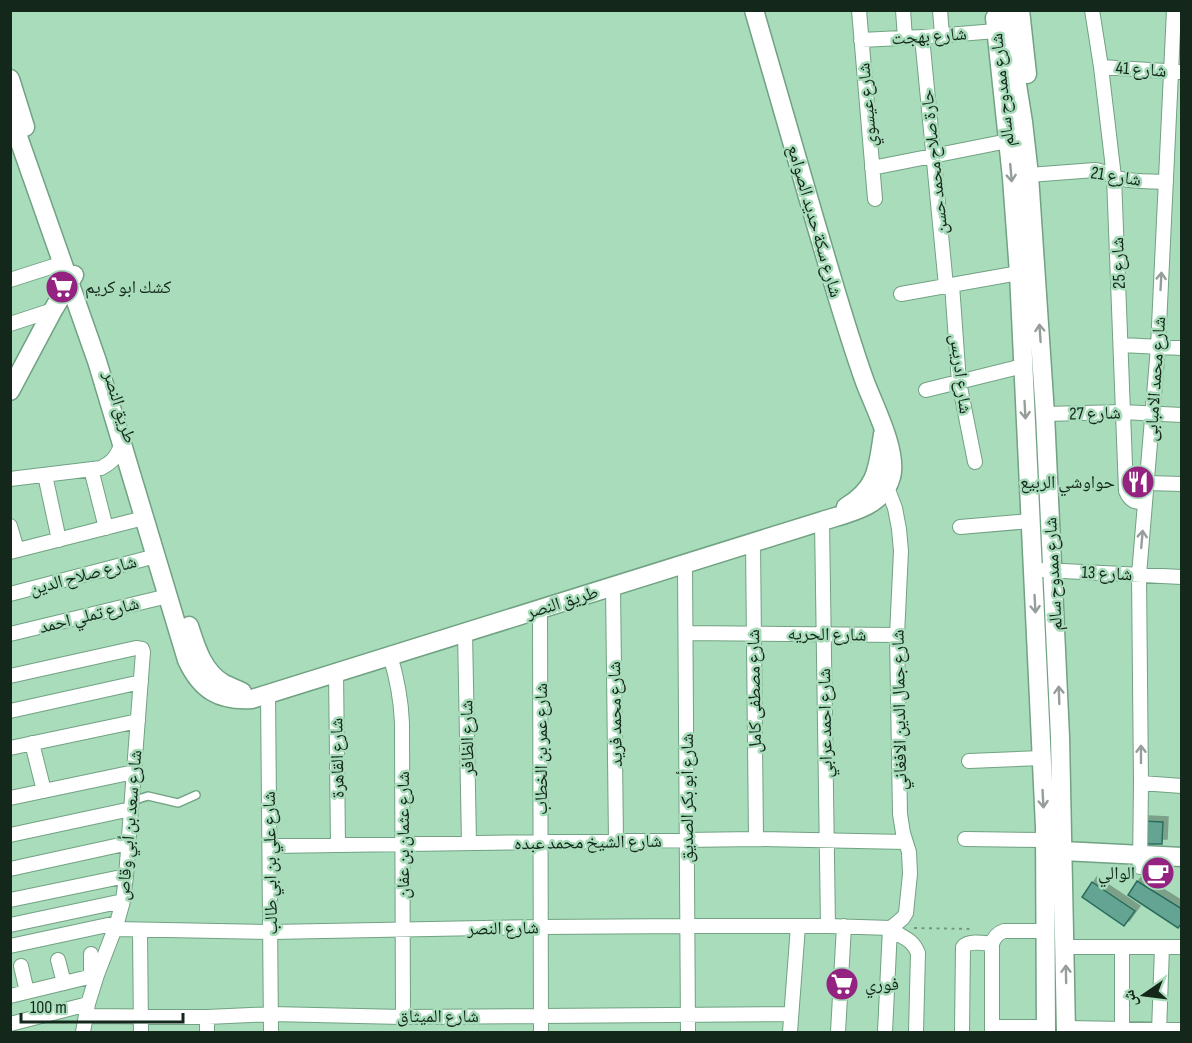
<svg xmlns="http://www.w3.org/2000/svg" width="1192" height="1043" font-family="'Sofia Sans Condensed','Noto Naskh Arabic',sans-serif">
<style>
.building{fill:#64a493;stroke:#2b6c5d;stroke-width:1.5;filter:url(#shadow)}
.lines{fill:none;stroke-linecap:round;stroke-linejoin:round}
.lane-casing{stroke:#71a283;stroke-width:10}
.street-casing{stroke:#71a283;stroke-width:16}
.secondary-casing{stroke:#71a283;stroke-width:21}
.path{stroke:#71987e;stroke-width:2;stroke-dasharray:3 4.5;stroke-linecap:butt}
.lane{stroke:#fff;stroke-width:7}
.street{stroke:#fff;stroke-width:14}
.secondary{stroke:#fff;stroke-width:18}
.oneway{stroke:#959e98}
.labels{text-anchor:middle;stroke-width:5;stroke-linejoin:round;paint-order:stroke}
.street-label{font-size:18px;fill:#13271b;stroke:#a9dcba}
.poi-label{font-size:18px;fill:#13271b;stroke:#a9dcba;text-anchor:start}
</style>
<defs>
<filter id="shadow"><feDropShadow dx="5" dy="-5" stdDeviation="0" flood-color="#0004"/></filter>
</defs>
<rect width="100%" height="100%" fill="#a9dcba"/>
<path class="building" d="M1144,821L1163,822L1162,844H1143Z
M1137,881L1182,909V923L1178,928L1128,895Z
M1092,882L1135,911L1124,926L1082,897Z"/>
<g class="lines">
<defs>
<path id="lane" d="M132,801L148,796L178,803L196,795"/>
<path id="street" d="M859,10L875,199
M903,10L905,38
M940,10L942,35
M1092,10L1101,67L1114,177L1126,491C1130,501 1135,502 1145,503
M922,37L946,286
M861,40L922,37L996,31
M1101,67L1182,72
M872,168L1008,141
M1029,175L1095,170C1105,171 1112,178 1122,179C1137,182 1152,181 1166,182
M10,280L63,263
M952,285L959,382L975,462
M901,294L1019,273
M10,324L53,310
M1121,345L1182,348
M926,390L1023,366
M1045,414L1122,412L1182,415
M91,469L106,528
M45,475L59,540
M10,479L101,468C114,461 116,457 122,444
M1147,483L1182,484
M887,487L895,508L899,529L901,551L897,635L900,814L903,833L909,852L910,874L906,913L903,918L891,928
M822,521L828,926
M10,526L17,550
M960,527L1031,521
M753,543L756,839
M10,552L144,518
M685,564L688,1032
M1043,570L1182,577
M613,586L616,841
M10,594L156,556
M540,609L541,1032
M465,632L469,843
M686,633L897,635
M10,634L168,596
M390,655C397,678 401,699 402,723L403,1017
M336,672L338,845
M10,676L136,648L142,649L143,652L126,876L123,901L117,923L97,975L88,1004L83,1032
M268,693L271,1032
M10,711L141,682
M32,743L44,791
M10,748L138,721
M969,761L1042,758
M1141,783L1182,786
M10,798L134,772
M10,835L131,809
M965,839L1045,840
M270,846L756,839L906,842
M1140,867L1141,783L1139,575L1158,347L1174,10
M10,869L129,843
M10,900L126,876
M10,925L123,901
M891,928C901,939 911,936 918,953L916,1032
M115,929L271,932L541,927L687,926H828L891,928
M140,930L141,1032
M10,946L117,923
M1065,947H1182
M91,954V976
M58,960L64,983
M21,966L27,992
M10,996L97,975
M86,1016L207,1017L271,1014L403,1017L791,1014
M207,1017V1032
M10,1024L88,1004
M992,1027H1046
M1066,1028L1182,1030
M790,1032L798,926
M838,1032L844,926
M885,1032L890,928
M962,1032L963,947C969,940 983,943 992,944
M992,1032V944C994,937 998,933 1004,931H1046
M1122,1032V947
M1159,1032L1162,947"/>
<path id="secondary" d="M1005,10L1023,122L1029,175L1045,414L1060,737L1066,1032
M1020,10L1027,74
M995,18L1012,178L1019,273L1045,827L1046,1032
M10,79L25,127
M10,114L97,361L187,660C201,690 219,701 252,699L822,521C848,513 883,507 891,477C898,452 874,406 865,382C846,329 831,275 815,221C795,151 775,81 754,10
M10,391L53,310L74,275
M846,507C878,488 878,467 883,434
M189,626C196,648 203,672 224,684C230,687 236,689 242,692
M1063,851L1182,857"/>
</defs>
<use href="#lane" class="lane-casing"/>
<use href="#street" class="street-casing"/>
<use href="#secondary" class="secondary-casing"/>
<path class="path" d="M914,928L974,929"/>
<use href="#lane" class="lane"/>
<use href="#street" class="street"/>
<use href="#secondary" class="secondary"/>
</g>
<defs><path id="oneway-shaft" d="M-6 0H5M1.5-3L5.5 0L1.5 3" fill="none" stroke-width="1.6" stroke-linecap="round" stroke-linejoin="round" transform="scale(1.5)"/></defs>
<g class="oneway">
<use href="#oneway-shaft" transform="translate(1011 173) rotate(85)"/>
<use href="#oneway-shaft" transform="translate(1161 281) rotate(-87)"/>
<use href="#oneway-shaft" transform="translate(1040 333) rotate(-94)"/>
<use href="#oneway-shaft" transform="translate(1025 410) rotate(87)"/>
<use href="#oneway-shaft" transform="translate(1142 539) rotate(-85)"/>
<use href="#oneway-shaft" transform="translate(1035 604) rotate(87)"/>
<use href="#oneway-shaft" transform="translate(1059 695) rotate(-92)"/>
<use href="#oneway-shaft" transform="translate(1141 754) rotate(-90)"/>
<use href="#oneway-shaft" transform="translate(1043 799) rotate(87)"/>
<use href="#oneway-shaft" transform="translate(1066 974) rotate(-91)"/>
</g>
<defs>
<symbol id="supermarket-disc" viewBox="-11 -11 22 22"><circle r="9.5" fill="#942281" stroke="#a9dcba"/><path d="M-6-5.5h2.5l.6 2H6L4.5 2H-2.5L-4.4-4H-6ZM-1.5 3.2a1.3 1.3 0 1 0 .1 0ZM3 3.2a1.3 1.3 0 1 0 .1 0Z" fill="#fff"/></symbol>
<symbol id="restaurant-disc" viewBox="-11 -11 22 22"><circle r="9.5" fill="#942281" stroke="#a9dcba"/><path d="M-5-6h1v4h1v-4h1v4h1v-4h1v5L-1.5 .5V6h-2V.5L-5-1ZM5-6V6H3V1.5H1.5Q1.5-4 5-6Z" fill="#fff"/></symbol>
<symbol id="cafe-disc" viewBox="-11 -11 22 22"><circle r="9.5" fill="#942281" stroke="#a9dcba"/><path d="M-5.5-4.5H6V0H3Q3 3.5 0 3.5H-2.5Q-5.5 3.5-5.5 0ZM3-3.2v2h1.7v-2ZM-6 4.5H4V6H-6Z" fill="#fff"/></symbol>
</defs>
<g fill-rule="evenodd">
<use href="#supermarket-disc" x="43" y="268" width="38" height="38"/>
<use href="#restaurant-disc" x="1119" y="463" width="38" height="38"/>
<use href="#cafe-disc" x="1139" y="854" width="38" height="38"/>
<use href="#supermarket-disc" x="823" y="965" width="38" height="38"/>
</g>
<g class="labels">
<g class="street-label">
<text transform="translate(929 36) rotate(-4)" y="6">شارع بهجت</text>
<text transform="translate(1141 69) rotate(4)" y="6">شارع 41</text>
<text transform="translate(1002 90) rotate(-96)" y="6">شارع ممدوح سالم</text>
<text transform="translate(867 105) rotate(-95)" y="6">شارع عيسوي</text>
<text transform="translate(934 162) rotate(-96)" y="6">حارة صلاح محمد حسن</text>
<text transform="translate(1116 176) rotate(9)" y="6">شارع 21</text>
<text transform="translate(815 221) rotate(74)" y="6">شارع سكة حديد الصوامع</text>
<text transform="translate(1118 263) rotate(-92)" y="6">شارع 25</text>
<text transform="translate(961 374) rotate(83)" y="6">شارع ادريس</text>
<text transform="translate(1155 379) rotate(-86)" y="6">شارع محمد الامبابى</text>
<text transform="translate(120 407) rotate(73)" y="6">طريق النصر</text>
<text transform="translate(1095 413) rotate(-1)" y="6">شارع 27</text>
<text transform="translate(1107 573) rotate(3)" y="6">شارع 13</text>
<text transform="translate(1053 574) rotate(-93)" y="6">شارع ممدوح سالم</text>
<text transform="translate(83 575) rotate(-15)" y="6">شارع صلاح الدين</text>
<text transform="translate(562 602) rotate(-17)" y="6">طريق النصر</text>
<text transform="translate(89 615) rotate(-14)" y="6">شارع تملي احمد</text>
<text transform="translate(827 634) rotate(1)" y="6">شارع الحريه</text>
<text transform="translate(754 691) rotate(-91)" y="6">شارع مصطفى كامل</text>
<text transform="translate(899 710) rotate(-91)" y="6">شارع جمال الدين الافغاني</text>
<text transform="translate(615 714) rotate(-91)" y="6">شارع محمد فريد</text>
<text transform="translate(825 723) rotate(-91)" y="6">شارع احمد عرابي</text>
<text transform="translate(467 738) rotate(-91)" y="6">شارع الظافر</text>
<text transform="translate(541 749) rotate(-90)" y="6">شارع عمر بن الخطاب</text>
<text transform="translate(337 758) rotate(-91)" y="6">شارع القاهرة</text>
<text transform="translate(687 798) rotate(-90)" y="6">شارع أبو بكر الصديق</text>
<text transform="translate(129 825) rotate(-85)" y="6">شارع سعد بن أبي وقاص</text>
<text transform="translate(403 835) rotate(-90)" y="6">شارع عثمان بن عفان</text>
<text transform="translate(588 842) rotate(-1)" y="6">شارع الشيخ محمد عبده</text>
<text transform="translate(270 863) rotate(-91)" y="6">شارع علي بن ابي طالب</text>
<text transform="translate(503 928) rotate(-1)" y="6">شارع النصر</text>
<text x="438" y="1022">شارع الميثاق</text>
</g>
<g class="poi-label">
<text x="85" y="293">كشك ابو كريم</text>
<text x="1115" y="488" text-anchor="end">حواوشي الربيع</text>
<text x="1135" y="879" text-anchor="end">الوالي</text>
<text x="865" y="990">فوري</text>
</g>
</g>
<rect width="1192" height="1043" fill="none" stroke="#13271b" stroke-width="24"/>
<g transform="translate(1144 995) rotate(256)" stroke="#a9dcba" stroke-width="4.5" paint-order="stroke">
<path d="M0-4.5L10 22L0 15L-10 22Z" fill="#13271b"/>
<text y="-9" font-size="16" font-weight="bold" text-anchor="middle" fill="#13271b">ش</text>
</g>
<path d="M21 1013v9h162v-9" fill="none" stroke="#13271b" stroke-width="3"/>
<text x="30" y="1013" font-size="18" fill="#13271b" stroke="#a9dcba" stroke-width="4.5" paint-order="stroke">100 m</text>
</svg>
